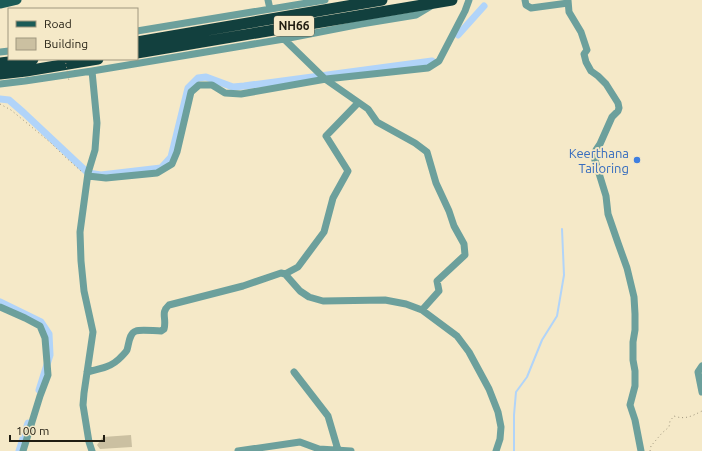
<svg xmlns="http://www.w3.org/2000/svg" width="702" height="451" font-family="Ubuntu,sans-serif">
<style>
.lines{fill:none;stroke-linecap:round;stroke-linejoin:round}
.stream{stroke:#b1d4f9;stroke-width:2}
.canal{stroke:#b1d4f9;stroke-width:7}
.building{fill:#cbc0a1}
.path{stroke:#9f967e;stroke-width:1;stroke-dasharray:1 3;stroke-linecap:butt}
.minor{stroke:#6ca09c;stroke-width:7}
.major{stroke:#1b5b57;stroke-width:9}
.highway{stroke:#12403e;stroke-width:11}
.path-bridge{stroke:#9f967e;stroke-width:1;stroke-dasharray:1 3;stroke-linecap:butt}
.shop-dot{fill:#3f7fe0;stroke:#f5e9c8;stroke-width:1.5}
.labels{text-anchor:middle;stroke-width:3.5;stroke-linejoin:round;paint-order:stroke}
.shield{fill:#f5e9c8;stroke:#615a48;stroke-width:1}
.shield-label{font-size:12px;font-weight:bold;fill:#211d11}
.shop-label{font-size:13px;fill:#366cbe;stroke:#f5e9c8;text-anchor:end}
</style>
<rect width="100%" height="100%" fill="#f5e9c8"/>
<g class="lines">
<path class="stream" d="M514,451V415L516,392L527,377L542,340L557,316L564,275L562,229"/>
<path class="canal" d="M458,35L484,6
M0,99L9,100L24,113L88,173L101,175L161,168L171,157L188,88L198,78L206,77L233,87L244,86L432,61
M0,302L41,322L49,334L50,355L39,390
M19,451L28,423"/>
</g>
<path class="building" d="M131,435L132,447L100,449L97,445L103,437Z"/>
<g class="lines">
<path class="path" d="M0,104L11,110L51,143L63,155L81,171
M650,451L651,446L662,433L669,427L670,421L674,416C685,420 692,416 702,411"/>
<path class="minor" d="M268,0L270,9
M525,0L526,5L531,8L568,3
M568,0L569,12L581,32L587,50L584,54L586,62L591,71L598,76L606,84L618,103L619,108L618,111L612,117L600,144L596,150L594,157L606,196L608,214L618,243L627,268L634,297L635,314V330L633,342V360L635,371V386L630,405L635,420L641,451
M137,31L325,0
M284,39L325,79L368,109L377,122L415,143L427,152L436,183L449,211L454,226L464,244L465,255L437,281L439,291L422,310
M0,52L9,51
M92,71L97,123L95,150L88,173L80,232L81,261L84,291L93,332L84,393L83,405L89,442L92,451
M0,84L25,81L92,71L284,39L361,24L416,15L431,6
M88,176L106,178L157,173L172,164L177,152L191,92L199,85H212L225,93L241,94L326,79L428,68L439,61L465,11L469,0
M285,274L298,267L324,232L333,198L348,171L326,136L358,103
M0,307L25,318L40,326L45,338L48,375L40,396L23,451
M702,366L698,372L702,392
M87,372C100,369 112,367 121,357C123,355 126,352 127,350C129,344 129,333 136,331C141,329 154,331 161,331L164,329C167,318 160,313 169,305L243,286L281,273L285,274L300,291L309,297L323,301L385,300L406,304L422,310L457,336L469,352L489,389L498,412L501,427L500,439L496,451
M294,372L328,416L338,450
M238,451L300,442L319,449L351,451"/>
<path class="major" d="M0,4L17,0"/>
<path class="highway" d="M137,42L382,0
M137,53L452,0
M0,63L33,59
M0,74L26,71L98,59"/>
<path class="path-bridge" d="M65,59L69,81"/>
</g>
<circle class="shop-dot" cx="637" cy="160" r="4"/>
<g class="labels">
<rect class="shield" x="274" y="16" width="40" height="20" rx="3"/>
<g class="shield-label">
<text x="294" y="30">NH66</text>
</g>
<g class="shop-label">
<text x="629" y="158">Keerthana<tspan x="629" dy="15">Tailoring</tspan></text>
</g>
</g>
<rect x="8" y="8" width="130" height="52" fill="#f5e9c8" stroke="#a0977f"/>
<rect x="16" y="21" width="20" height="6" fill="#1b5b57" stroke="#a0977f"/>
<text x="44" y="28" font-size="12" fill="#211d11">Road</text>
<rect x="16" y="38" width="20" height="12" fill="#cbc0a1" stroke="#a0977f"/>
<text x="44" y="48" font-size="12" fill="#211d11">Building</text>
<path d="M10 435v6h94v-6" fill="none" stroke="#211d11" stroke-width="2"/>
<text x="16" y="435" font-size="12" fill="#211d11" stroke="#f5e9c8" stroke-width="3" paint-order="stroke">100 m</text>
</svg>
